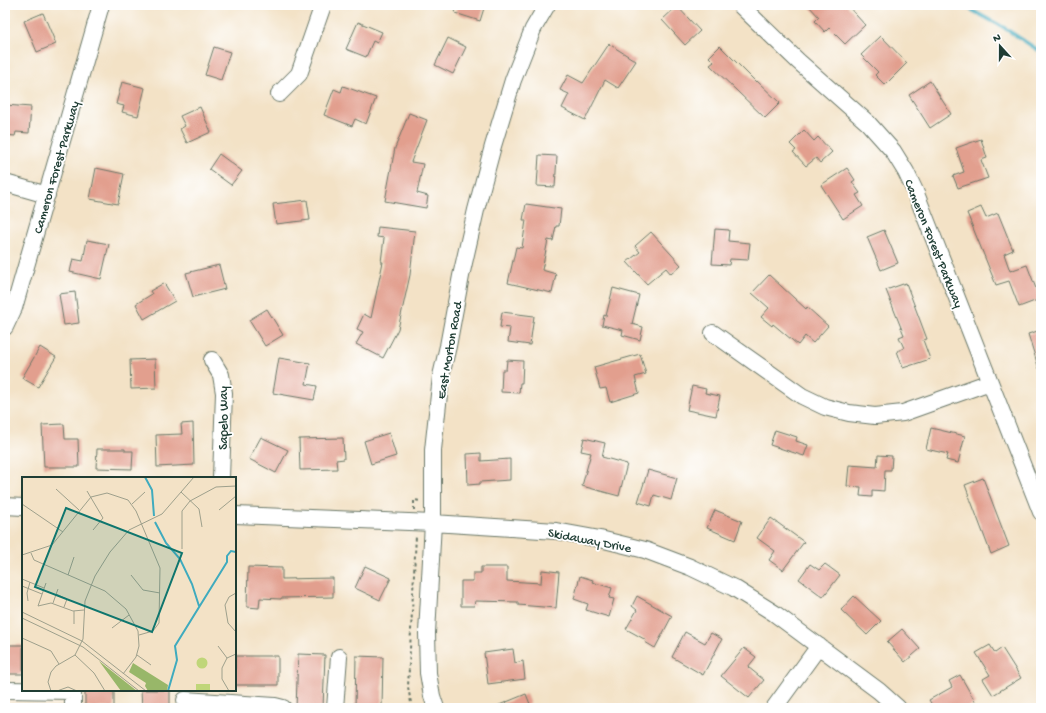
<svg xmlns="http://www.w3.org/2000/svg" width="1046" height="713" font-family="'Gochi Hand',sans-serif">
<style>
.lines{fill:none;stroke-linecap:round;stroke-linejoin:round}
.stream{stroke:#3fabbe;stroke-width:3.5}
.building{fill:#e29f8e}
.minor-casing{stroke:#697767;stroke-width:18}
.path{stroke:#697767;stroke-width:2;stroke-dasharray:3 3;stroke-linecap:butt}
.minor{stroke:#fff;stroke-width:16}
.labels{text-anchor:middle;stroke-width:3.5;stroke-linejoin:round;paint-order:stroke}
.street-label{font-size:13px;fill:#1f3d34;stroke:#fff}
.inset-river{fill:none;stroke:#3fabbe;stroke-width:2}
.inset-road{fill:none;stroke:#9ea08c;stroke-width:1}
.view{fill:#0f766e;fill-opacity:0.15;stroke:#0f766e;stroke-width:2}
.inset-edge{fill:none;stroke:#1f3d34;stroke-width:2}
</style>
<rect width="100%" height="100%" fill="#fff"/>
<filter id="ink" filterUnits="userSpaceOnUse"><feTurbulence type="fractalNoise" baseFrequency=".025" numOctaves="2"/><feDisplacementMap in="SourceGraphic" scale="8" xChannelSelector="R" yChannelSelector="G"/><feConvolveMatrix kernelMatrix="1 2 1 2 8 2 1 2 1" color-interpolation-filters="sRGB"/></filter>
<filter id="wash" filterUnits="userSpaceOnUse"><feTurbulence type="fractalNoise" baseFrequency=".012" numOctaves="4" result="noise"/><feDisplacementMap in="SourceGraphic" scale="16" xChannelSelector="R" yChannelSelector="G"/><feGaussianBlur stdDeviation="0.9" result="paint"/><feColorMatrix in="noise" values="0 0 0 0 0 0 0 0 0 0 0 0 0 0 0 0 0 1.4 0 .05"/><feComposite in="paint" operator="in"/></filter>
<g filter="url(#wash)">
<rect width="100%" height="100%" fill="#f3e2c6"/>
<g class="lines">
<path class="stream" d="M962,5L1003,27L1041,52"/>
</g>
<g id="blocks">
<path class="building" d="M457,5H485L480,21L455,13Z
M808,5H847L865,25L845,44L829,28L825,32L815,21L819,17Z
M677,6L700,31L685,45L662,20Z
M43,13L56,44L37,52L24,21Z
M358,22L382,32L377,43L373,41L366,57L346,49Z
M881,36L907,63L885,85L875,75L878,72L861,55Z
M448,38L466,47L453,74L435,65Z
M609,44L636,61L618,88L605,80L585,120L562,108L569,94L560,90L568,75L583,83Z
M720,46L756,82L757,81L780,103L765,118L710,65L714,62L709,57Z
M214,47L230,52L221,80L205,75Z
M930,81L951,114L930,128L909,95Z
M122,82L145,88L138,116L122,112L124,106L116,104Z
M343,86L376,98L366,124L355,119L352,126L324,115L334,89L341,92Z
M5,105L31,107L29,133L16,132L15,136L5,135Z
M200,107L211,132L187,143L180,129L185,126L180,116Z
M409,113L427,120L411,162L423,164L417,193L428,196L426,208L385,201L395,148Z
M804,130L814,141L818,137L832,152L820,163L816,158L806,166L793,152L796,150L790,144Z
M981,139L987,158L981,160L988,178L958,188L953,176L964,172L956,148Z
M219,154L242,171L231,185L209,169Z
M539,155L557,156L555,187L537,186Z
M96,168L124,174L118,204L90,199Z
M847,168L855,180L852,182L860,193L856,195L863,206L843,219L821,185Z
M307,200L310,220L276,224L273,204Z
M526,204L561,209L559,226H556L553,241L548,240L542,270L556,274L552,293L508,283L516,247L522,248L526,220H523Z
M981,207L986,218L998,213L1013,250L1004,254L1010,271L1027,265L1040,299L1019,307L1009,281L996,285L967,213Z
M378,227L415,231L410,275L398,329L383,358L356,344L363,332L357,329L364,314L371,318L383,262H381L384,238L377,237Z
M715,229L729,230L728,241L750,243L748,260L730,259L729,265L712,264Z
M884,230L898,263L881,270L867,237Z
M651,232L681,265L671,274L666,268L647,284L627,262L640,252L635,246Z
M87,240L109,244L101,279L70,272L73,259L83,261Z
M219,265L225,289L193,297L186,273Z
M769,275L806,309L807,307L828,326L813,343L805,336L798,345L773,324L772,326L761,317L769,308L752,293Z
M164,283L175,301L144,319L136,304L152,294L150,291Z
M906,283L927,339L923,340L930,359L903,368L897,351L904,348L899,337L904,335L886,290Z
M613,288L639,295L632,324L643,327L640,340L622,335L623,330L602,325L604,315L606,316Z
M75,292L79,323L64,325L59,294Z
M267,309L283,335L265,346L249,320Z
M502,312L534,316L530,345L508,342L510,328L500,327Z
M1041,330V369H1039L1028,334Z
M40,347L56,357L38,387L22,378Z
M640,354L646,374L635,377L639,393L610,402L606,388L600,389L594,367Z
M279,358L310,363L306,384L317,386L314,400L273,393Z
M155,359L156,388L131,389L130,360Z
M507,360L523,361L522,383H520L519,393L501,392L502,370H506Z
M692,386L706,389L705,393L720,396L716,416L687,410Z
M193,423L194,465L157,467L156,435L182,434L181,424Z
M64,424L65,439H78L79,467H44L42,425Z
M931,428L965,436L958,463L946,460L948,454L926,449Z
M775,430L797,437L796,441L808,445L804,456L770,445Z
M389,433L396,456L371,464L364,441Z
M261,437L288,450L276,473L249,459Z
M343,438L344,459L336,460L337,469L300,470L299,439Z
M584,438L605,443L602,457L627,464L619,496L582,486L591,453L581,451Z
M97,449H125V451H133L132,469L96,468Z
M481,453V461L510,459V480L480,482V484L468,485L467,454Z
M878,455L892,456L891,470H885L884,491L872,490V497L860,496L861,487L847,486L849,465L877,467Z
M648,470L677,478L671,500L654,495L651,506L638,502Z
M983,478L1009,546L991,554L965,485Z
M715,510L742,521L735,540L707,528Z
M771,518L804,542L783,570L769,560L775,551L757,538Z
M810,564L819,570L825,564L840,575L823,597L799,579Z
M365,566L391,578L380,600L355,588Z
M248,567L282,568V579L333,578V597L281,598V599L260,598L259,608L247,607Z
M481,567H507V581L541,583L542,570L559,572L556,608L518,605V602L475,601L474,606H461V581H473V573H481Z
M580,576L593,580L592,582L612,588L609,598L614,599L609,617L586,610L588,604L574,599Z
M637,596L672,616L655,648L645,642L646,640L626,629L637,610L632,606Z
M854,596L881,621L867,635L841,610Z
M902,629L920,649L905,662L887,642Z
M685,632L705,643L711,633L722,639L703,675L672,657Z
M5,645H23V674H5Z
M990,645L995,653L1002,648L1021,678L993,695L983,679L990,675L976,653Z
M744,648L756,657L748,667L764,680L749,698L721,676Z
M513,649L515,663L523,661L525,679L488,684L484,653Z
M298,654L325,655L323,708H296Z
M235,656H278V685H235Z
M356,656L383,657L382,708H355Z
M960,675L976,703L967,708H934L929,700L952,687L949,681Z
M85,690H114V708H85Z
M141,690H170V708H142Z
M526,694L530,704L527,705L528,708H492Z"/>
</g>
</g>
<g filter="url(#ink)">
<use href="#blocks" fill-opacity="0" stroke="#697767" stroke-width="1"/>
<g class="lines">
<defs>
<path id="minor" d="M740,5L798,61L868,123L893,151L906,172L915,191L1041,512
M279,94L299,74L323,5
M5,183L47,195
M5,327L14,308L101,5
M713,333L802,396L825,407L849,413L875,416L903,413L990,382
M212,360L221,375L224,393L221,478
M5,506L23,507
M235,515L433,523L556,531L600,539L645,550L690,567L734,588L774,613L879,691L898,708
M5,690L73,691
M185,700L275,706L283,708
M73,708V690
M335,708L339,657
M436,708L432,696L428,673L427,633L433,523V450L441,376L448,346L461,276L476,210L493,146L513,80L533,29L547,5
M774,708L819,646"/>
</defs>
<use href="#minor" class="minor-casing"/>
<path class="path" d="M414,510V500L420,501
M412,708L408,687L416,536"/>
<use href="#minor" class="minor"/>
</g>
</g>
<g class="labels">
<g class="street-label">
<text transform="translate(55 167) rotate(-74)" y="5">Cameron Forest Parkway</text>
<text transform="translate(935 243) rotate(68)" y="5">Cameron Forest Parkway</text>
<text transform="translate(448 350) rotate(-80)" y="5">East Morton Road</text>
<text transform="translate(222 418) rotate(-90)" y="5">Sapelo Way</text>
<text transform="translate(590 539) rotate(11)" y="5">Skidaway Drive</text>
</g>
</g>
<g transform="translate(22 477)">
<rect width="214" height="214" fill="#f3e2c6"/>
<path d="M174.5 186a5.5 5.5 0 1 1 11 0a5.5 5.5 0 1 1-11 0ZM174,207H188V214H174Z" fill="#c0d679"/>
<path d="M77,184L115,214H99ZM111,186L146,208L145,214H126L123,209L124,206L107,195Z" fill="#98b769"/>
<path class="inset-river" d="M123,0L130,13L132,39M133,45L144,66L158,82L170,107L177,129M146,214L155,183L153,169L205,85V79L209,74L214,75"/>
<path class="inset-road" d="M34,12L57,33M65,14L81,41L71,53M159,15L177,32L180,50M0,27L41,55M110,27L123,15M197,33L214,19M160,72V34L168,24L194,10L214,9M9,76L12,83L83,114L104,132L116,154L117,169L114,180L101,197M0,78L30,68L69,20L85,16L106,23L114,34L138,91L137,146L131,154L117,158M46,98L52,80M109,98L121,113L138,116M0,102L22,111M24,106L16,129L29,126L51,134L62,133M0,109L20,117M214,116L207,120L203,128L206,146L214,155M34,117L45,122L42,130M6,124L5,116L8,105M31,126L36,112M52,134V147M0,135L60,164L124,214M0,141L61,170L117,214M90,151L107,138M0,161L29,174L37,187M196,169L205,181M53,178L72,196L83,214M115,178L129,188M29,214L26,205L29,195L34,189L53,178L61,162L63,124L73,99L88,75L107,53L140,37L172,0M35,214L46,210L55,214M207,214L200,202V191L205,181L214,177"/>
<path class="view" d="M44,31L160,76L130,155L13,110Z"/>
<rect width="214" height="214" class="inset-edge"/>
</g>
<rect width="1046" height="713" fill="none" stroke="#fff" stroke-width="20"/>
<g transform="translate(1000 46) rotate(339)" stroke="#ffffff" stroke-width="3" paint-order="stroke">
<path d="M0-3L7 15L0 10L-7 15Z" fill="#1f3d34"/>
<text y="-6" font-size="11" font-weight="bold" text-anchor="middle" fill="#1f3d34">N</text>
</g>
</svg>
